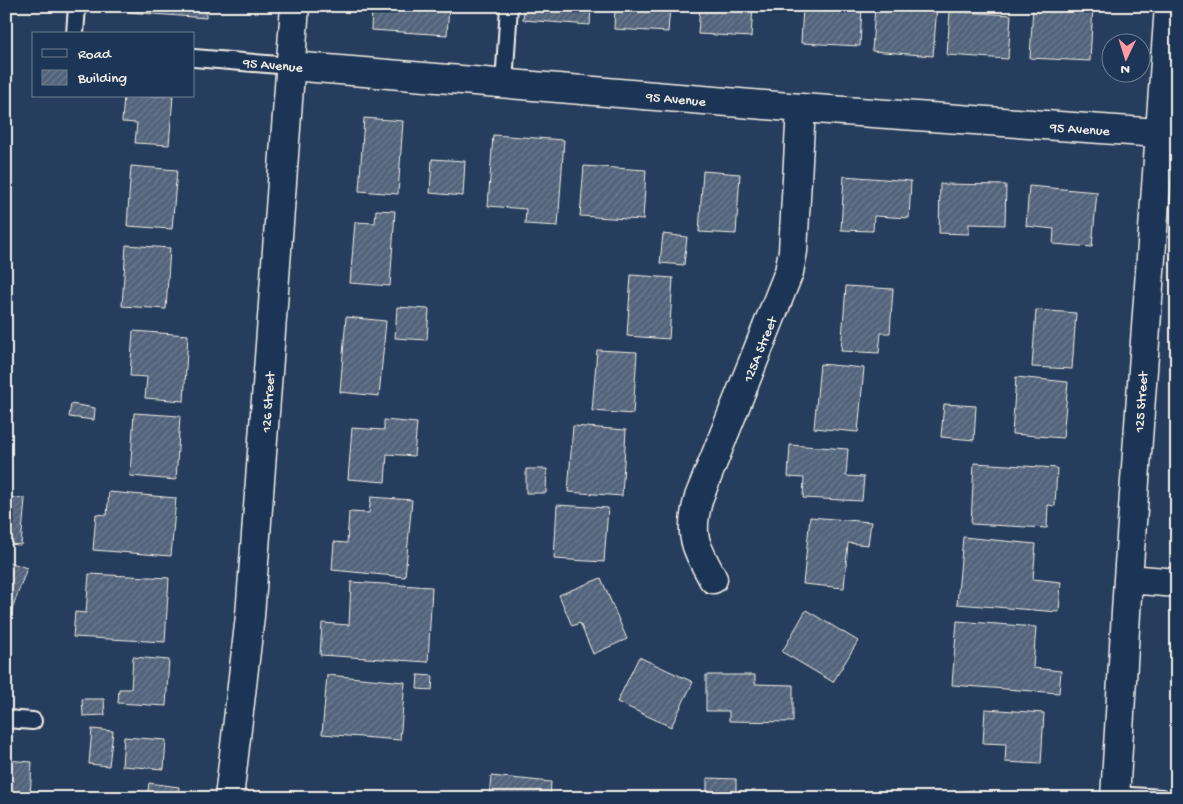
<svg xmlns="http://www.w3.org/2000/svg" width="1183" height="804" font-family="'Gochi Hand',sans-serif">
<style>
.building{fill:url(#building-hatch);stroke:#f4f1e8}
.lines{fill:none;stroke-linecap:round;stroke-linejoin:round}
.service-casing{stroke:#f4f1e8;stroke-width:20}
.minor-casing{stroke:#f4f1e8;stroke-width:31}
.tertiary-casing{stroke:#f4f1e8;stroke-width:31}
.service{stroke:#1d3557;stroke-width:16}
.minor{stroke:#1d3557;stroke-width:28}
.tertiary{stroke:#1d3557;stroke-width:28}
.labels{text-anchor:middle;stroke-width:4.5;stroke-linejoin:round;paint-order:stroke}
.street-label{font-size:14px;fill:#f4f1e8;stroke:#1d3557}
</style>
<defs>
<pattern id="building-hatch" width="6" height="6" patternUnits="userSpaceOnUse" patternTransform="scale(1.25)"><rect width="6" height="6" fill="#52647b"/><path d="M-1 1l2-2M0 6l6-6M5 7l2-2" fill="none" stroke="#6c7b8e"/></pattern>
</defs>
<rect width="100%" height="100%" fill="#263d5d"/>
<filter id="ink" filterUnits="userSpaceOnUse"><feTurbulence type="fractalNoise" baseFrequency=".02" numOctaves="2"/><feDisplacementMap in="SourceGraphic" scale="10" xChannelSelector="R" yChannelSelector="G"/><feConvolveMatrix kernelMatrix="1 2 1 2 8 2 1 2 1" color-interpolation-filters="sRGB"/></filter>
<g filter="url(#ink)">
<path class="building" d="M128,6H206V18L128,12Z
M372,6H449L447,35L371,30Z
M524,6H591L590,25L523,20Z
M615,6H670L668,32L614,29Z
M700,6H753L751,37L698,34Z
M803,6H862L860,46L801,43Z
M875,6H937L933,56L872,51Z
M1033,6H1093L1090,61L1030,58Z
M950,11L1011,15L1008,59L947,55Z
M124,96H173L169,145L135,143L137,123L122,122Z
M364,118L403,121L398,194L359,191Z
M493,135L564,140L558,226L525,224L526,209L488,206Z
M432,159L465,161L463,196L430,193Z
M131,166L177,170L172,229L127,226Z
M584,166L646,170L643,220L580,216Z
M703,171L740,174L736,234L699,232Z
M844,176L911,181L909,218L874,216L873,231L841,230Z
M940,184L1006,185L1005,225L969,224V234L939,233Z
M1029,186L1097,192L1092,247L1053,244L1054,229L1026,226Z
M376,210L395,211L390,286L350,283L355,222L375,223Z
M663,234L687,237L684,265L660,263Z
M126,245L170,248L166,309L122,306Z
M6,249H11L9,283L6,282Z
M631,275L673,278L669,339L627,336Z
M846,286L893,289L890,333H881L879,353L841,351Z
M397,307L429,309L427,340L395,338Z
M1036,310L1076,313L1072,369L1032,367Z
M346,317L386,321L379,396L340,392Z
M133,331L188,335L184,401L145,398L147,377L130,376Z
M597,350L637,352L633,414L592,411Z
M820,364L864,368L858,432L814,428Z
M1016,377L1068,382L1063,438L1012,434Z
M71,404L95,408L94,420L69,417Z
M944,404L976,406L974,440L941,437Z
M134,413L180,416L176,480L130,476Z
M384,420L417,423L414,456L387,454L385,482L348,479L352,428L384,430Z
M573,426L626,430L622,496L568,492Z
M790,445L848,449L846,476L864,477L862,501L803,498L804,478L788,477Z
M974,463L1057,468L1055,506L1048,505L1047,528L971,524Z
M526,469H547L546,493H526Z
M109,492L176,498L171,556L93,550L96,514L107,515Z
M6,497L25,499L21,545L6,544Z
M371,497L412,500L405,577L332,570L334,542L347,543L349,512L369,513Z
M557,505L608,508L604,562L554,559Z
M810,517L871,522L868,545L848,543L844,588L803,584Z
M963,537L1036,544L1033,579L1061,582L1059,612L957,604Z
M6,561L27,568L6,626Z
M89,574L169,578L165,642L73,637L75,612L86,613Z
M601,578L627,639L593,654L580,623L572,626L559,595Z
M351,582L432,587L428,662L320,655L322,623L349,625Z
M806,610L858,641L833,682L782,652Z
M957,621L1036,627L1033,668L1061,671L1059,693L952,685Z
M133,657L169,660L166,706L118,703L119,689H131Z
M639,657L693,682L671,727L617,702Z
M327,675L405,682L400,740L322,734Z
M418,675L433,676L432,690L417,689Z
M706,675H755V684L793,685V722L729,721V711H706Z
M82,699H104L105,715L83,716Z
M985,709L1044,713L1041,764L1005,762L1006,744L983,743Z
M92,729L113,731L109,766L89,764Z
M124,737L166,740L164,769L122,766Z
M6,760L32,762L30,798H6Z
M491,776L551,782L550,798H489Z
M707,778L736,779V798H707Z
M149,783L179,787L178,798H147Z
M973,790V798H955V792Z"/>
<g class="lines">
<defs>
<path id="service" d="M75,34L77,6
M194,58L291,66
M504,84L509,6
M6,719L33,721
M1115,795L1162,798"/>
<path id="minor" d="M291,66L801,108L1159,133
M713,579C695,545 688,536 699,497L789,272L793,251L801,108
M1128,579L1177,583
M1115,798L1128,579L1169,6"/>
<path id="tertiary" d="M229,798L250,616L295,6"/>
</defs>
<use href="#service" class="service-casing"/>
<use href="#minor" class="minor-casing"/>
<use href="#tertiary" class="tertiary-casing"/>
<use href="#service" class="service"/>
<use href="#minor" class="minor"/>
<use href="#tertiary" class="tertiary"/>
</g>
</g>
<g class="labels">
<g class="street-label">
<text transform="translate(273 64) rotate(5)" y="5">95 Avenue</text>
<text transform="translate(676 98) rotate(5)" y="5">95 Avenue</text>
<text transform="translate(1080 128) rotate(4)" y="5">95 Avenue</text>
<text transform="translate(759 349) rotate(-68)" y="5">125A Street</text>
<text transform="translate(267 402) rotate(-86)" y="5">126 Street</text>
<text transform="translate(1140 402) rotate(-86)" y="5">125 Street</text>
</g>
</g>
<rect width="1183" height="804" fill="none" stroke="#1d3557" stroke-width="25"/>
<rect x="12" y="12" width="1158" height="779" fill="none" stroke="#f4f1e8" stroke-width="2" filter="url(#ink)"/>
<rect x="32" y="32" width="162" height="65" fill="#1d3557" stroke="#738091"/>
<rect x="42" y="49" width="25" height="8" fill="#1d3557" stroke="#738091"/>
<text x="78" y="58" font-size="15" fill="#f4f1e8">Road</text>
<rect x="42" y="70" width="25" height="15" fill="url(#building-hatch)" stroke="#738091"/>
<text x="78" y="82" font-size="15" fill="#f4f1e8">Building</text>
<g transform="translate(1126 58) rotate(184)"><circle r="24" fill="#1d3557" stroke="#738091"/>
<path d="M0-4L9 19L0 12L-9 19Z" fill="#ff9aa2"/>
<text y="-8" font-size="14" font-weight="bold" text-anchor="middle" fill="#f4f1e8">N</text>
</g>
</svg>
